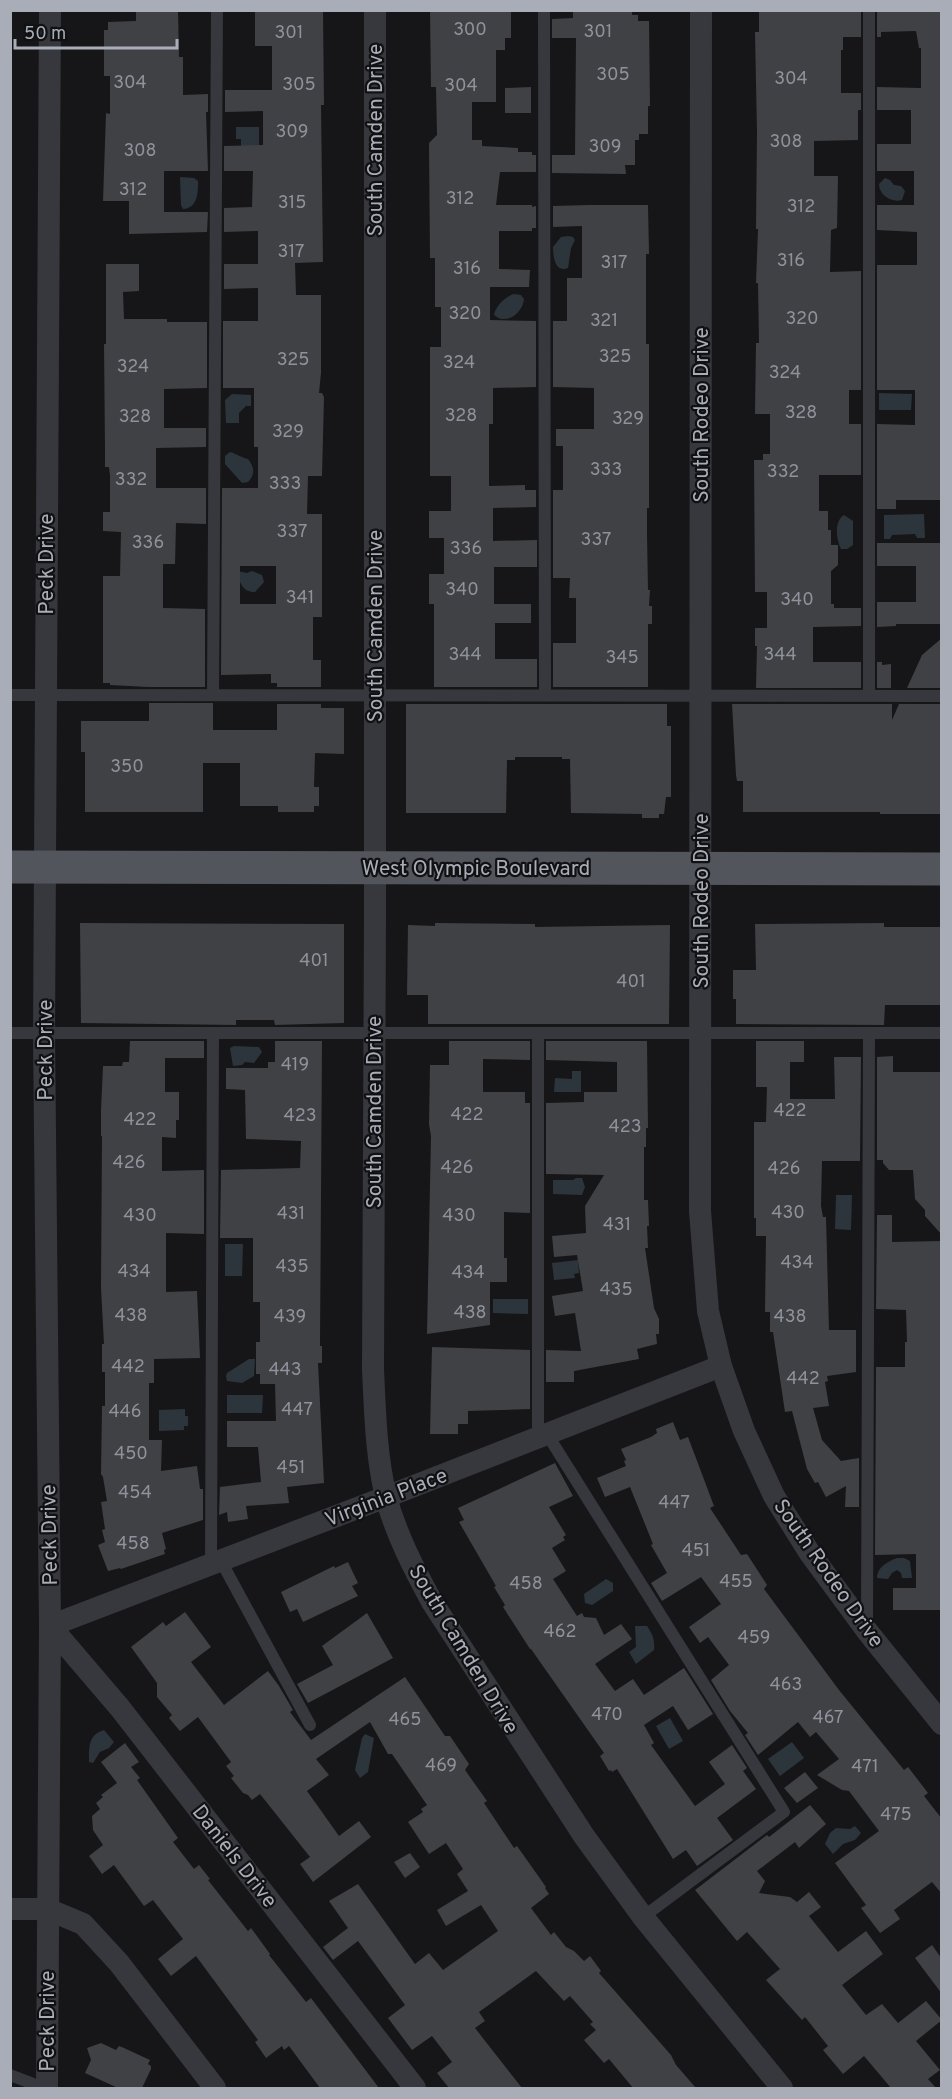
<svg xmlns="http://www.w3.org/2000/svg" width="952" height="2099" font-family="Overpass,sans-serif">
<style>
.water{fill:#2c353c}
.building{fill:#404145;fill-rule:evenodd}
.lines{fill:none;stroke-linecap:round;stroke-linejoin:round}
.service{stroke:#37383d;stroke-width:12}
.minor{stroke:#37383d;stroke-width:22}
.primary{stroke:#53555c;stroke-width:33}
.labels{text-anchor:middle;stroke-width:4.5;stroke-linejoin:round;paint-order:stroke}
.number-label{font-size:18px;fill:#8e929b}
.street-label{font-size:21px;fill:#a8adb8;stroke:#111113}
</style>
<rect width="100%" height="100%" fill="#161618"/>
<path class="water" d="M236,127H259V166H241V139H236Z
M180,177L194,178L198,181C198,193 198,208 183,209L181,205Z
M885,178L890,180L894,185L901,186L905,191L902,200C891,203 879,195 879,184Z
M568,236L573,237L575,240L571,248L568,268C555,273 553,257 553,247L561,237Z
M514,294L521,295L524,299C523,313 506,326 494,315C495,307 506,296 514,294Z
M879,393L912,394L911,410H879Z
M232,394L251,395V406H246L239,413V423H226L225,400Z
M230,452C237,454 242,458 248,459C255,468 255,474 248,482L242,483L225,464V456Z
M924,514L925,538H917L915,534L892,535L890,539H884V515Z
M844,515L853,521V545L847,549H841C836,539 834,521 844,515Z
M237,571L247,573L252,571L262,575L264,582L255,592C242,592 240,583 237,571Z
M234,1046L259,1047L262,1052L254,1063L245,1062L242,1065L233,1066L230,1048Z
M572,1071H581V1092H554L555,1078L572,1079Z
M576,1178H582L585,1187L582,1195L553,1194V1180H573Z
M836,1195H852L851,1230L835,1229Z
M225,1244H243L242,1276H225Z
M578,1260L579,1273L574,1274L575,1278L554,1280L552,1263Z
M493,1299H528V1314L493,1313Z
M249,1359H255L254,1376L242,1383L227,1381L226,1376L227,1373Z
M227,1395H263L262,1413H227Z
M185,1409V1416H188V1426H184V1430L159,1431V1410Z
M897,1558H904L910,1561L912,1578H902L901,1573L897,1570L892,1573L888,1579L877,1578C877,1567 887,1562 897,1558Z
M606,1579L613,1583V1591L592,1605L585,1603L584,1594Z
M635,1626H647C653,1635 655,1640 654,1650L636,1664L629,1652L636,1647Z
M670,1718L683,1741L669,1749L656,1726Z
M104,1730L114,1742L109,1748L100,1752L93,1763L89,1762C89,1747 88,1735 104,1730Z
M365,1734L374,1738L368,1772L360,1778L355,1770L362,1738Z
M792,1742L804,1758L780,1776L768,1759Z
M855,1826L861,1833L855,1840L843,1844L833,1854L825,1844L830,1833L836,1828L850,1829Z"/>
<path class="building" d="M136,10H178L179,57H183V95L208,94V112H206L208,171H164V212H208L207,232L129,234V201H103L106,113L110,114V76H104V30H108V22L136,21Z
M255,10L323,12L324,105H321L323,262L295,263L296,295H321V373L319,393H322L324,397L322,476H308L307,514H322V617H313V660H321V687H277V683H271V674L221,675L222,488H258V447H254V388H223V321H258V288L224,289V264H258V231L224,232V208L252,207L253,171H224V146L263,145V111L225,112V90H272V46H255ZM240,566H276V604H240Z
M430,10H511V38H505V50H496V102H472V140H482V146L518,148V152H532V155H536V172H500L496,205H532V207L536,206V228H532V231H499V269L530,270L529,287H490V320L536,321V387L493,388V424H489V486L525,485V490H536V507L493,508V541L537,540V567H494V604H531V623H495V659H537V687H434V604H429V574H444V538H429V511H451V476H430V347H441V307H435V258H430L429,143L437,135L436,87H431Z
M573,10L632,12V15H638V21H649L650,106H648V134H639V140H635V165H625L626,174L552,173V155H575L576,38H552V19L573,18Z
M759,10L861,12V37H843V50H841V93H861V110H858V140L814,141V176H838L837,228L831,230L830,272L861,271V390H849V424H861V475H819V511H828V530H831V545H838V565L831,571V604H834V608H861V626L813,627V662H861V688H756L757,646H755V628H767V592H755L754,460H763V454H770V414H755L756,343H759L758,283H756L758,229H756L757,132L755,32H759Z
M942,10V500H896V509H877V424L915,425V390H877V265H917V232L877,230V205H914V171H877V144H911V110H877V87L921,88V48H919L916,31L881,32V37H877V11Z
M531,87V113H505V88Z
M589,205H648L649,254H646V344H649V508H647V533L648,590H650L649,606H652V624H648V687H553V643H576V598H569L570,578H553V490H563V446H556V429H594V388L553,387V321H567V278H582V226L553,227V206Z
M106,264H139V291L123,292L124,319H167V322H207V388L164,389V428H206V447L156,448V488H206V524L176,523L175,564H163V608L205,609V687H148L110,685V683H103V576H120L121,532L103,531V512H110V476L109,467H105V450L104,344H106Z
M877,543H942V624H896V626L877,627V602H916V566H877Z
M942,638V688H907L922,655Z
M877,662H882V665L891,664V688H877Z
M149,703H213V730H277V704H321V708H344V754L315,753L314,787H319V806H314V812H278V806H240V763H203V812H85V752H81V721H149Z
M406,704H667V726H671V797H666L664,814H659V818H642V814L571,813L570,759H562V757H515V760H507L506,813H406Z
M732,704H892V720L899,704H942V814H880V812H743V781H737L736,775Z
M80,923L344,924V1023L275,1025L274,1020H236V1025L81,1023Z
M435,923L535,924V927L670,925L669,1024H428V995H407L408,925L435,926Z
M884,923V927H942V1005H885L884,1025L736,1024V999H733V970H756L755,924Z
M130,1041H204V1058H165V1092H179V1120H176V1138L162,1137V1171L204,1170V1234L166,1233V1292L197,1291L200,1358L154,1359V1383H149V1440H162L161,1471L197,1466L200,1489H203V1520L162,1533L166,1549L164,1550L165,1554L121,1569L120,1568L108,1571L98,1545L105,1542L102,1530L105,1529L101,1502L107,1501L103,1477L101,1474L102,1406H105V1372H102V1344H104L101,1288L102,1136H101V1110L103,1066H122L123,1062H129Z
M275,1041H322L320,1346H322V1363H318L324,1483L287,1487L289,1503L246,1506L248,1519L228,1522L227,1512L219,1515L220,1487L261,1482L258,1447H227V1421H276L275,1384H260V1374H256V1342H260V1302H253V1238H220L221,1170L300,1168L301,1141L246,1139L245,1090L226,1089V1068H268V1062H275Z
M449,1041H530V1060L483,1059V1092H525V1103H530V1213L504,1212V1258H507V1282H490V1325L427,1334L431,1136L429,1124L430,1065H449Z
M546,1041H647L648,1128H646V1147H644V1200H648L649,1226H647L648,1248H645L654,1308L659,1319V1334H656L657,1344L637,1349L639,1359L574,1371V1382H546V1350L581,1351L575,1313L555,1316L552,1296L583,1291L577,1255L554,1257L552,1236L586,1233L585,1206L604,1175L546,1174V1103L584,1102V1092H617V1062L546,1060Z
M756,1041H804V1062H790V1099H835L834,1057H861L860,1161H822L821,1206L823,1217H826L829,1330H856V1372L827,1376L828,1381L825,1382L829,1406L813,1408L822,1440L841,1461L859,1458V1507H845L846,1486L826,1497L818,1482L815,1483L807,1469L792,1411L785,1412L773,1332H770V1312H765L766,1236H756V1218H754V1122H766L767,1087H756Z
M893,1056V1072H942V1235L925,1216V1210L915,1199L913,1170H889L883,1163V1160H877V1057Z
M877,1215H892V1242L942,1241V1610H893V1588H916V1554L875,1555L876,1367H905V1342H907L906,1310L876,1309Z
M432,1347L530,1350V1409L468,1411V1424H458V1434H430Z
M673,1422L680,1440L688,1437L714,1506L710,1508L741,1555L747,1554L767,1585L764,1589L839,1690L904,1770L908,1767L928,1793L924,1796L942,1819V1894L932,1882L894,1910L900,1919L880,1933L861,1908L866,1905L835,1863L879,1831L849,1791L842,1790L817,1775L839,1759L816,1732L810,1737L798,1722L758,1755L745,1735L748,1733L730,1711L711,1680L729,1665L708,1637L700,1643L689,1627L721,1604L701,1577L662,1601L651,1583L667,1573L651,1545L653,1544L630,1487L605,1497L597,1478L626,1466L624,1461L626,1460L621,1449L651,1437L657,1433L656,1429Z
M555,1463L573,1496L549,1507L566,1535L563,1537L565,1540L552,1548L566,1571L553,1579L577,1616L582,1613L584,1617L596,1618L604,1635L621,1624L632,1639L595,1664L615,1691L633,1679L644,1695L684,1668L713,1714L688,1730L673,1706L644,1725L654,1743L651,1745L695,1806L725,1784L709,1762L732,1745L747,1768L743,1771L756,1789L717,1818L733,1840L697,1866L686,1850L673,1859L617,1769L612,1772L611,1770L609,1771L600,1756L604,1753L531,1649H530L503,1607L505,1605L494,1587L496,1586L459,1522L464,1520L458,1508Z
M348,1562L358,1583L352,1586L358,1596L303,1622L297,1609L290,1612L281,1592L334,1566L335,1568Z
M185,1612L211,1647L191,1662L224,1705L268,1671L279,1686L293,1710L290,1712L311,1740L405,1677L445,1736H450L469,1764L465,1770L487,1801L484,1803L514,1848L517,1846L546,1887L545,1888L549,1894L531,1908L551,1935L554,1932L566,1947L574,1951L584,1961L590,1956L601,1971L599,1973L671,2055L676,2065L696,2088H633L609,2059L604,2063L584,2040L596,2030L590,2024L593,2022L570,1996L564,2001L536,1971L479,2012L485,2021L475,2028L522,2088H449L437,2073L452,2062L432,2036L412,2050L388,2018L405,2005L358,1941L333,1960L323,1947L348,1928L329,1901L358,1884L415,1964L429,1953L443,1970L498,1931L481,1905L446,1926L437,1910L468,1891L457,1874L463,1869L446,1843L429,1854L408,1822L423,1812L421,1809L427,1805L392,1754H388L370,1722L316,1759L329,1775L307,1791L339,1836L359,1821L371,1837L313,1882L300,1864L310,1857L260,1794L252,1800L248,1795L243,1793L231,1778L234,1776L226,1766L231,1762L198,1717L180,1731L169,1718L172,1715L157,1697V1683L131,1647L163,1622L166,1626Z
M367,1613L393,1658L308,1703L297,1684L333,1665L322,1646Z
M125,1743L139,1762L131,1767L140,1778L137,1780L178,1838L173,1842L194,1869L199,1865L210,1879L208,1880L248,1931L251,1928L270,1954L269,1955L306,2002L311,1998L379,2088H320L289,2046L284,2050L282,2046L266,2058L255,2042L258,2040L196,1956L171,1976L158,1959L183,1939L153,1900L144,1906L114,1865L102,1874L89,1856L103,1845L93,1830L92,1816L100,1809L96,1803L103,1797L101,1795L117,1783L101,1762Z
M805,1772L818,1788L797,1803L784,1788Z
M810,1805L826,1824L799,1848L795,1842L757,1871L765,1881L759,1893L790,1897L797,1902L809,1892L821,1907L809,1916L838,1952L866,1931L883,1954L842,1985L866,2015L882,2004L898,2023L926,2001L942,2020L916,2041L940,2070L928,2079L936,2088H891L864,2056L843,2074L823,2050L828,2046L805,2017L802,2020L766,1980L780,1969L747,1932L737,1941L695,1890L767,1835L769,1837Z
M410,1853L420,1867L405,1878L394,1862Z
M932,1945L942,1959V1994L915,1958Z
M101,2043L116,2050L119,2046L124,2048L150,2060L148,2064L151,2066V2069L142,2088H118L85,2073L91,2060L87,2048Z"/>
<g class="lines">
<path class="service" d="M544,10L545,695
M10,695L942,696
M213,695L217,10
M869,696V10
M10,1033H942
M538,1034V1437
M547,1434L784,1812L643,1917
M221,1561L310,1725
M211,1565L213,1033
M867,1628L869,1033
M10,2075L44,2088"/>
<path class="minor" d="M375,10V915L373,1369C375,1412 376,1455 386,1497C396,1534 414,1569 432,1602L584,1836L643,1917L782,2088
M701,10L700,1211L708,1311L721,1366L744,1431L774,1496L809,1552L867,1631L942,1724
M10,1909H47L83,1924L119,1963L215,2088
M47,2088L50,1626L44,1034L50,10
M415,2088L120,1708L50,1626L386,1497L721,1366"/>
<path class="primary" d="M10,867L942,869"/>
</g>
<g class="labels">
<g class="number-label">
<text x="470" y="35">300</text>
<text x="598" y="37">301</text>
<text x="289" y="38">301</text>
<text x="613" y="80">305</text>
<text x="791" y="84">304</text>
<text x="130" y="88">304</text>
<text x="299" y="90">305</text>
<text x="461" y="91">304</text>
<text x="292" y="137">309</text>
<text x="786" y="147">308</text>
<text x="605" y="152">309</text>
<text x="140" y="156">308</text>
<text x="133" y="195">312</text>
<text x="460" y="204">312</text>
<text x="292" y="208">315</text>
<text x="801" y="212">312</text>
<text x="291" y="257">317</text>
<text x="791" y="266">316</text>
<text x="614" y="268">317</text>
<text x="467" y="274">316</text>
<text x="465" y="319">320</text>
<text x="802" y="324">320</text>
<text x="604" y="326">321</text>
<text x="615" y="362">325</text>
<text x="293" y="365">325</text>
<text x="459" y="368">324</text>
<text x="133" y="372">324</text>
<text x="785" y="378">324</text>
<text x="801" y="418">328</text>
<text x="461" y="421">328</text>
<text x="135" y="422">328</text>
<text x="628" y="424">329</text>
<text x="288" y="437">329</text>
<text x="606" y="475">333</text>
<text x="783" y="477">332</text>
<text x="131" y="485">332</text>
<text x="285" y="489">333</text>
<text x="292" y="537">337</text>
<text x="596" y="545">337</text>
<text x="148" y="548">336</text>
<text x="466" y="554">336</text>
<text x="462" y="595">340</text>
<text x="300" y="603">341</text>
<text x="797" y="605">340</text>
<text x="465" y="660">344</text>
<text x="780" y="660">344</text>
<text x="622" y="663">345</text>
<text x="127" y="772">350</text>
<text x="314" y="966">401</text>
<text x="631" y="987">401</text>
<text x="295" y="1070">419</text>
<text x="790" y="1116">422</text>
<text x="467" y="1120">422</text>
<text x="300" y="1121">423</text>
<text x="140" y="1125">422</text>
<text x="625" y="1132">423</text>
<text x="129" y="1168">426</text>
<text x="457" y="1173">426</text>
<text x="784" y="1174">426</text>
<text x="788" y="1218">430</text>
<text x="291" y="1219">431</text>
<text x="140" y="1221">430</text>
<text x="459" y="1221">430</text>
<text x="617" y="1230">431</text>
<text x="797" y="1268">434</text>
<text x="292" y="1272">435</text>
<text x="134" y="1277">434</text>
<text x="468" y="1278">434</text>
<text x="616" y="1295">435</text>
<text x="470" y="1318">438</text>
<text x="131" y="1321">438</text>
<text x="290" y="1322">439</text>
<text x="790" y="1322">438</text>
<text x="128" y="1372">442</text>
<text x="285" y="1375">443</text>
<text x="803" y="1384">442</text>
<text x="297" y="1415">447</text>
<text x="125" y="1417">446</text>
<text x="131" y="1459">450</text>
<text x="291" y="1473">451</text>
<text x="135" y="1498">454</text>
<text x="674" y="1508">447</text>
<text x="133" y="1549">458</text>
<text x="696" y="1556">451</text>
<text x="736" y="1587">455</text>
<text x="526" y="1589">458</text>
<text x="560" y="1637">462</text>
<text x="754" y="1643">459</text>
<text x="786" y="1690">463</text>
<text x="607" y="1720">470</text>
<text x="828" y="1723">467</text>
<text x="405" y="1725">465</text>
<text x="441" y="1771">469</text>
<text x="865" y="1772">471</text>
<text x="896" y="1820">475</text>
</g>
<g class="street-label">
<text transform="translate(375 140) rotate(-90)" y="7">South Camden Drive</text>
<text transform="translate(701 415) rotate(-90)" y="7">South Rodeo Drive</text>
<text transform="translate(46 564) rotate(-90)" y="7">Peck Drive</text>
<text transform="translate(375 626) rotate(-90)" y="7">South Camden Drive</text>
<text x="476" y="875">West Olympic Boulevard</text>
<text transform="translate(701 901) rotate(-90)" y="7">South Rodeo Drive</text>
<text transform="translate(45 1050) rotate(-90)" y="7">Peck Drive</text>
<text transform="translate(374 1112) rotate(-90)" y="7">South Camden Drive</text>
<text transform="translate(386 1497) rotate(-21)" y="7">Virginia Place</text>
<text transform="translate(49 1535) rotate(-91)" y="7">Peck Drive</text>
<text transform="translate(829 1573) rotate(55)" y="7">South Rodeo Drive</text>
<text transform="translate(464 1649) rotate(59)" y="7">South Camden Drive</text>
<text transform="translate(235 1856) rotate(52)" y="7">Daniels Drive</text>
<text transform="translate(47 2021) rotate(-90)" y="7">Peck Drive</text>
</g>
</g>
<rect width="952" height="2099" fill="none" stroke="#a8adb8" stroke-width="24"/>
<path d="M15 39v9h162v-9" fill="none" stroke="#a8adb8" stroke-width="3"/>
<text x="24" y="39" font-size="18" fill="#a8adb8" stroke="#111113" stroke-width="4.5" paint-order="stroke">50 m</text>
</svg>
